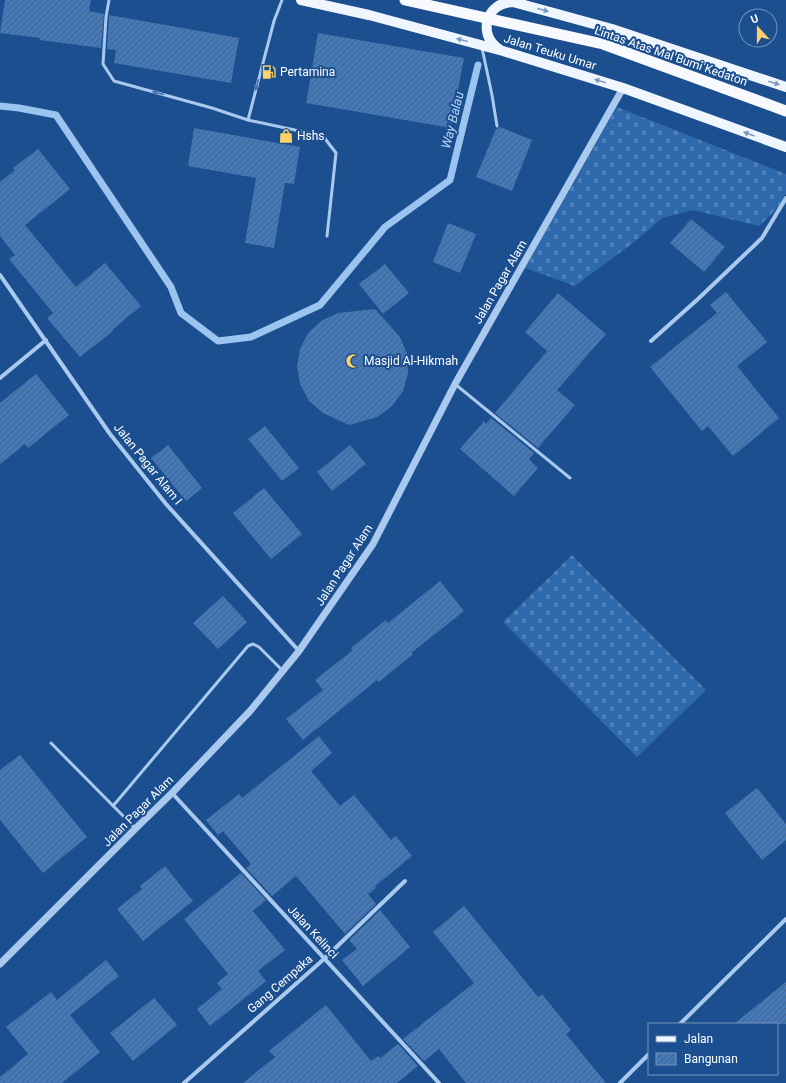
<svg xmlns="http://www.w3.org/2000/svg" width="786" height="1083" font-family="Roboto,sans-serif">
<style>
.cemetery{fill:url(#cemetery-stones)}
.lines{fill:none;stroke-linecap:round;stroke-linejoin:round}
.stream{stroke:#9cc4f0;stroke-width:7}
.building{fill:url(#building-hatch)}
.service{stroke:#a9c9ee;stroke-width:3}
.minor{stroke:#a9c9ee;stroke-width:4}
.tertiary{stroke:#a9c9ee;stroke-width:7}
.primary{stroke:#f0f6ff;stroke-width:10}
.trunk{stroke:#f8faff;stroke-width:11}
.oneway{fill:#7b9ac1}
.oneway2{fill:#4674ac}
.labels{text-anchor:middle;stroke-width:4;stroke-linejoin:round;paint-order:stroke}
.street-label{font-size:12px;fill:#fff;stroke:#1b4f8f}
.poi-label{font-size:12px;fill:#fff;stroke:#1b4f8f;text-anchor:start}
.water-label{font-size:13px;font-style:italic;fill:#b5d3f5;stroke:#1b4f8f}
</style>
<defs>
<pattern id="cemetery-stones" width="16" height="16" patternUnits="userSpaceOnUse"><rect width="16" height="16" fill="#2e69ad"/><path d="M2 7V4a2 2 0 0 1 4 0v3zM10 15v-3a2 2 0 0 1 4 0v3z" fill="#4d80b9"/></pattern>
<pattern id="building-hatch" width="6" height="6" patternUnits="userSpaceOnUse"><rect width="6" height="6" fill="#4478b7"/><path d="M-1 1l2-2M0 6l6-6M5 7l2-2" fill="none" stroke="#486282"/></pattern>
</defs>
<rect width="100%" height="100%" fill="#1b4f8f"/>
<path class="cemetery" d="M617,107L786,174V193L780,206L759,226L693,210L662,218L637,240L575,286L525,268Z
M572,555L706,690L637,757L503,622Z"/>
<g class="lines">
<path class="stream" d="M0,106L19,108L56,115L171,287L181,313L218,341L251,337L320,305L385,227L450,180L478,65"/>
</g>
<path class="building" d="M5,0H91L89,11L104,14L101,48L40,40V38L0,33Z
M109,15L239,38L231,83L114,63L116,50L107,49Z
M318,33L464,58L451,128L306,103Z
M500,127L532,140L512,191L476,177L496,129H498Z
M194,128L300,147L294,184L285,183L274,248L245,243L256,178L188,166Z
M38,149L70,189L25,225L76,287L105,263L141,306L112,330L113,331L80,357L47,318L53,313L9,259L15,255L0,236V182L15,170L13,168Z
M691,219L725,247L704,272L670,243Z
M448,223L476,234L460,273L433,262Z
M385,264L409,293L383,314L359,284Z
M726,292L767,342L737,366L779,418L733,456L708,426L702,431L650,367L717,313L710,305Z
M558,293L606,334L557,390L575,405L538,448L495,413L547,351L525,332Z
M375,309L400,337L407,354L408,373L403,391L392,406L377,417L349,425L323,413L309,401L300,384L297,367L300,349L308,333L321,321L338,313Z
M36,374L69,415L28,448L25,444L0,464V403Z
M491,418L534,453L529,459L538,468L514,496L460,449L484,421L486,424Z
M265,426L299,468L282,481L248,439Z
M168,445L202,488L186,501L151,458Z
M350,445L366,464L332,491L317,472Z
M264,488L302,534L271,559L233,513Z
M440,581L464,611L411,653L413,654L379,682L377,680L303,740L286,719L323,690L315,680L353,650L351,648L386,620L388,623Z
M223,596L247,622L218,649L193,623Z
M319,736L332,753L311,771L340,806L354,795L391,840L396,836L412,856L375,886L376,888L368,894L376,904L345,934L296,876L272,896L246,868L251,864L223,831L218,835L206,820L239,794L242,798Z
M20,755L87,837L43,873L0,820V770Z
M757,788L786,824V840L762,860L725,813Z
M165,866L193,901L143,941L117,909L142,889L140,886Z
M241,873L266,900L253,911L285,950L258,971L266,981L210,1026L197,1009L222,989L217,983L228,974L184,919Z
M464,906L538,997L542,994L571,1030L566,1034L606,1083H466L439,1049L424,1061L403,1039L474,983L433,932Z
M380,910L410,947L363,986L342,960L357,949L349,940Z
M106,960L119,976L70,1015L100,1052L62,1083H0V1077L28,1054L6,1027L51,992L57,1000Z
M786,982V1024H734Z
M154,998L177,1025L133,1061L110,1033Z
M326,1005L371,1061L378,1056L380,1058L398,1044L418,1066L397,1083H243L275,1057L269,1051Z"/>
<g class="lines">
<path class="service" d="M109,0L106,17L103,64L114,81L212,108L248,120L274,21L282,0
M482,48L492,95L497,126
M248,120L323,136L336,153L327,236
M455,384L570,478
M51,743L135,828
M113,806L248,646L253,644L259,647L282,670"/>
<path class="minor" d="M0,275L110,434L166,504L299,651
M651,341L698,299L762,238L786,198
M0,378L46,340
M172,793L439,1083
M680,1024L786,919
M184,1083L324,959L405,881
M620,1083L649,1054"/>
<path class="tertiary" d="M0,964L135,829L172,793L251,710L299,651L373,544L455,384L623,88"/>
<path class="primary" d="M301,0L369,15L503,51L623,88L786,147
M506,0L612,29L786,87
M499,49C477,35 486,2 513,2"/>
<path class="trunk" d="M405,0L603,44L786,111"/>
</g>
<defs><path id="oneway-solid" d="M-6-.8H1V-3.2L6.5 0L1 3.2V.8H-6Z"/></defs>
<g class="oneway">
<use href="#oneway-solid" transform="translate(543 10) rotate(15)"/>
<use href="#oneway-solid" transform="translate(462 40) rotate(-165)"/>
<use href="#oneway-solid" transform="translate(600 81) rotate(-163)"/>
<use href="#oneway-solid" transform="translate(774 83) rotate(18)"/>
<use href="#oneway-solid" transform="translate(749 134) rotate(-160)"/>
</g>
<g class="oneway2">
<use href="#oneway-solid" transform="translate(257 85) rotate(105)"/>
<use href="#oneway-solid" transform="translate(158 93) rotate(-165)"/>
</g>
<defs>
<symbol id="fuel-bare" viewBox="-9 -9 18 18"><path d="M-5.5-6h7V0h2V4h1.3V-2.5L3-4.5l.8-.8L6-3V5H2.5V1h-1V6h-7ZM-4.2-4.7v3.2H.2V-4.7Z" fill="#ffd166" stroke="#1b4f8f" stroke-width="2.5" paint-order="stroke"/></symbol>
<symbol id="shop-bare" viewBox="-9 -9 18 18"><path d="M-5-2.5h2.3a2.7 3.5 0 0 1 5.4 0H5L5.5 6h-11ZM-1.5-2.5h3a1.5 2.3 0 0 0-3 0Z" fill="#ffd166" stroke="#1b4f8f" stroke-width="2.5" paint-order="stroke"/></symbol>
<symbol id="mosque-bare" viewBox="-9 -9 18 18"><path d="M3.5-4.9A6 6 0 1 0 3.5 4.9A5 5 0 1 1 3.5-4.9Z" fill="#ffd166" stroke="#1b4f8f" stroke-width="2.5" paint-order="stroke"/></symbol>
</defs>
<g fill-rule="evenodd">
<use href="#fuel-bare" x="259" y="62" width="20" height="20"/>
<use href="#shop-bare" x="276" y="126" width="20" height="20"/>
<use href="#mosque-bare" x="343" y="351" width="20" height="20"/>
</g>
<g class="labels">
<g class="street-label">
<text transform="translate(550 52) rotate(17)" y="4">Jalan Teuku Umar</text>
<text transform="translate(671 56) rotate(19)" y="4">Lintas Atas Mal Bumi Kedaton</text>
<text transform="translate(500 282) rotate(-60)" y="4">Jalan Pagar Alam</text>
<text transform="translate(148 464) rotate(51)" y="4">Jalan Pagar Alam I</text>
<text transform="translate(344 565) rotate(-57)" y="4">Jalan Pagar Alam</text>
<text transform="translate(138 811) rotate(-45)" y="4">Jalan Pagar Alam</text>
<text transform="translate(313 932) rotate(47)" y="4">Jalan Kelinci</text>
<text transform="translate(280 984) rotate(-41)" y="4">Gang Cempaka</text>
</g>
<g class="poi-label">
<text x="280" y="76">Pertamina</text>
<text x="297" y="140">Hshs</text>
<text x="364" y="365">Masjid Al-Hikmah</text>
</g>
<g class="water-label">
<text transform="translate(452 120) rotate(-76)" y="5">Way Balau</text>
</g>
</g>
<rect x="648" y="1023" width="130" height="52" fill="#1b4f8f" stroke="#7695bc"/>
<rect x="656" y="1036" width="20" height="6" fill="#f0f6ff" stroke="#7695bc"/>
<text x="684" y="1043" font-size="12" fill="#ffffff">Jalan</text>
<rect x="656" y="1053" width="20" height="12" fill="url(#building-hatch)" stroke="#7695bc"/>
<text x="684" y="1063" font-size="12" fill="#ffffff">Bangunan</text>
<g transform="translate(758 28) rotate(339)"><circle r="19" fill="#1b4f8f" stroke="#7695bc"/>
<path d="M0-3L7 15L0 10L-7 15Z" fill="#ffd166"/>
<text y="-6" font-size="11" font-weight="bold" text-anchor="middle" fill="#ffffff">U</text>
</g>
</svg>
